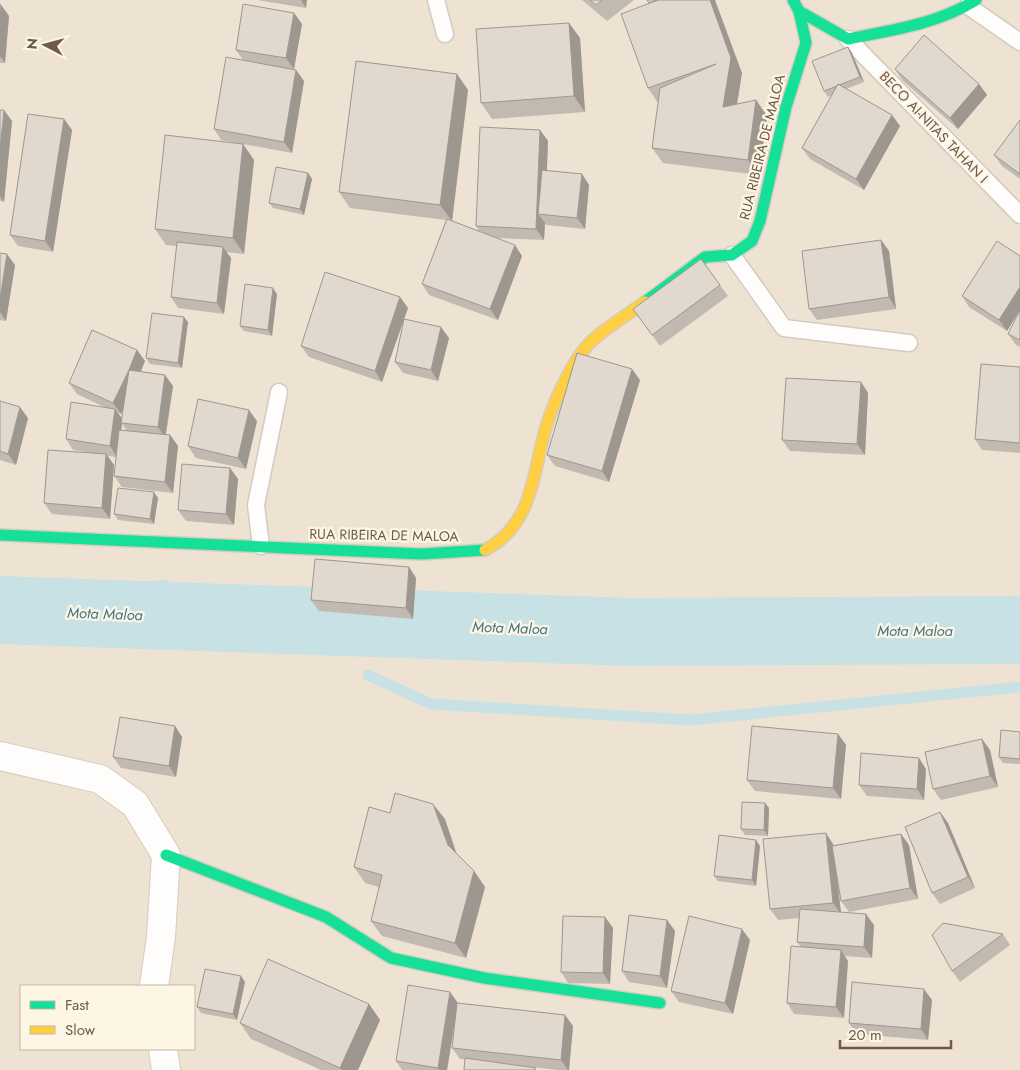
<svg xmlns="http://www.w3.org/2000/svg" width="1020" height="1070" font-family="Jost,sans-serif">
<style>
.residential{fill:#eee3d3;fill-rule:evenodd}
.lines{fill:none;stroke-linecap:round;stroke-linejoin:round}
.stream{stroke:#c8e1e4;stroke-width:11}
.river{stroke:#c8e1e4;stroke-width:68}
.lane-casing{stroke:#d3cbc1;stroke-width:19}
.street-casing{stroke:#d3cbc1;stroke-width:30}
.fast-casing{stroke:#d5ccc2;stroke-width:14}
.slow-casing{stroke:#d5ccc2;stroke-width:14}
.lane{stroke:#fefdfb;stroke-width:16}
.street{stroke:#fefdfb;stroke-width:28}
.fast{stroke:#16e098;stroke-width:11}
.slow{stroke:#ffcf43;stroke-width:11}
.wall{fill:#c2bab1;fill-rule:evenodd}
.shaded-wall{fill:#9e9790}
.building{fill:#e1d8ce;stroke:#9e9790}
.labels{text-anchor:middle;stroke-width:4.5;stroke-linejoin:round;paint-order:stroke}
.street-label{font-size:14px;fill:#705948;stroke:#fef6e5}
.water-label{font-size:15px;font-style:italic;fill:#437584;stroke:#fef6e5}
</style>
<rect width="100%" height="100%" fill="#f5f0e6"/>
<path class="residential" d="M0,0H1020V1070H0ZM21,986H194V1049H21Z"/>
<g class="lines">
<path class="stream" d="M117,591L166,585
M368,675L431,704L690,720L1020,687"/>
<path class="river" d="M0,610L631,632L1020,630"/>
<defs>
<path id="lane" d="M436,0L445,34
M968,6L1020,42
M848,39L1020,215
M732,255L784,328L909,343
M261,546L256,505L279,392"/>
<path id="street" d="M0,756L100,779L135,804L166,855L161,937L154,986
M163,1049L166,1070"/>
<path id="fast" d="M799,11L848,39C893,30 937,24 976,0
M645,302L705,257L732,255L752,241L760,221L786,107L806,43L799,11L793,0
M0,535L422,554L485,550
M166,855L326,917L391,958L484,978L660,1003"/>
<path id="slow" d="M485,550C536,523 532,469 548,421C555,399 572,363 587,346C597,333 630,313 645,302"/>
</defs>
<use href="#lane" class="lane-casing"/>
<use href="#street" class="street-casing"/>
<use href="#fast" class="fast-casing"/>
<use href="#slow" class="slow-casing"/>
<use href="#lane" class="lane"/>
<use href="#street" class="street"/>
<use href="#fast" class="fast"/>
<use href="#slow" class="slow"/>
</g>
<path class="wall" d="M257,0H307L306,8Z
M582,0H634L607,21Z
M649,3L742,73L737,104L756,100L767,116L759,175L663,163L652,148L658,103L648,88Z
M0,5H1L9,16L5,63H0Z
M294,13L302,24L294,69L296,70L304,81L292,153L243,144L254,160L244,254L226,252L231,258L224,314L178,308L171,297L177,246L166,245L155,229L242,144L221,140L214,129L243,60L236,50Z
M569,23L580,38L585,112L492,119L481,103Z
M848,47L852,53L864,82L846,89L892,115L900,126L864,190L810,159L802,148L832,95L828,97L824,91Z
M895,69L979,84L987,95L958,129L902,80Z
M468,90L452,221L479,231L476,226L540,130L548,141L547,171L582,174L589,185L585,229L546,225L545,223L544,240L497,238L522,256L498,320L429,295L422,284L446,220L350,208L339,192Z
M0,110L12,121L4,202L0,201Z
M64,119L72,130L53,252L18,246L10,235Z
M1020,120V179L1002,166L994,155Z
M308,173L312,179L304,215L273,208L269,203Z
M881,240L889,251L896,309L817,320L809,309Z
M0,253L15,265L6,321L0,320Z
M1020,256V347L1016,345L1008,334L1019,312L1007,331L969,307L962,296Z
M701,259L728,296L660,346L633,309Z
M277,294L272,336L244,331L240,326Z
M400,297L408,308L382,382L309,357L301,346Z
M188,322L182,368L150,364L146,358Z
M449,338L438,381L403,373L395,362Z
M137,350L145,361L140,371L165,375L173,386L166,435H170L178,446L173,493L122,487L114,476L116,457L108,456L114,465L110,519L52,514L44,503L89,453L73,450L66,439L106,408L77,394L69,383ZM123,410L122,419L118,413L121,414ZM122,424L127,431L121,430Z
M1020,367V453L982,450L975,439Z
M640,380L609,482L555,466L547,455Z
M861,382L868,393L865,455L790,451L782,440Z
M0,401L28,418L16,465L0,460Z
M257,421L246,469L196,458L188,446Z
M230,468L238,479L234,525L186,521L178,510Z
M158,498L154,524L118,520L114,514Z
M409,567L416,578L413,619L319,611L311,600Z
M175,726L182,737L176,777L121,768L113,757Z
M1020,732V764L1003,763L999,757Z
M838,734L846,745L841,799L755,791L747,780Z
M990,750L998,787L941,800L933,789Z
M926,769L924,800L867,796L859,785Z
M765,803L769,808L768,836L745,835L741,829Z
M940,812L948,823L975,888L940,904L932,893Z
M390,813L445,819L456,854L474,871L485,887L466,958L382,936L371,921L379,887L365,883L354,867Z
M901,834L909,845L918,899L849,912L841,901L837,873L841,912L874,925L872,958L844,956L848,961L844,1018L794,1014L787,1003L801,947L797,942L799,918L778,920L770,909L833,844L834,845Z
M760,846L756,886L718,881L714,876Z
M605,917L613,928L610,984L568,983L561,972Z
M667,920L675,931L667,988L629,982L622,971Z
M1003,934L1010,945L960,982L952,971Z
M750,940L733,1014L679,1002L671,991Z
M241,976L245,982L237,1020L201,1013L197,1007Z
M932,1000L928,1040L856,1034L849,1023Z
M458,1003L565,1015L573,1026L569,1070H558L460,1059L452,1048L455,1021L447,1070H402L396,1061Z
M369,1004L380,1020L358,1070H321L251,1039L240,1023Z"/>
<path class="shaded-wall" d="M301,0H307L306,8Z
M710,0H715L742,73L734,123L723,107Z
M1,5L9,16L5,63L0,56V21Z
M294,13L302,24L294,69L286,58Z
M569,23L580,38L585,112L574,96Z
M848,47L852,53L864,82L860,77Z
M296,70L304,81L292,153L284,142Z
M457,74L468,90L452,221L440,205Z
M979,84L987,95L958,129L950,118Z
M756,100L767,116L759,175L748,160Z
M4,110L12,121L4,202L0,196V150Z
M892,115L900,126L864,190L856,179Z
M64,119L72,130L53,252L45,241Z
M540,130L548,141L545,214H538L545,223L544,240L536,229Z
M243,144L254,160L244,254L233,238Z
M308,173L312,179L304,215L300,209Z
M582,174L589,185L585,229L577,218Z
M881,240L889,251L896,309L889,297Z
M515,245L522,256L498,320L490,309Z
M223,247L231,258L224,314L217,303Z
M7,254L15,265L6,321L0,312V299Z
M1020,287V310L1007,331L999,320Z
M273,288L277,294L272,336L268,330Z
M400,297L408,308L382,382L375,371Z
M184,317L188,322L182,368L178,363Z
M441,327L449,338L438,381L431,370Z
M137,350L145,361L137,381L129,370Z
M632,369L640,380L609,482L602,471Z
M129,370L137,381L121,414L113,403Z
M165,375L173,386L165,438L158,427Z
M861,382L868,393L865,455L857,444Z
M20,407L28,418L16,465L8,454Z
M115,409L123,420L121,423L122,424L117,457L110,446Z
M249,410L257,421L246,469L238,458Z
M170,435L178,446L173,493L165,482Z
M106,454L114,465L110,519L102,508Z
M230,468L238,479L234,525L226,514Z
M154,492L158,498L154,524L150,519Z
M409,567L416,578L413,619L406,608Z
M175,726L182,737L176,777L169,766Z
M838,734L846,745L841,799L833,788Z
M982,739L990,750L998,787L990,776Z
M919,758L926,769L924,800L917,789Z
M765,803L769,808L768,836L764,830Z
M433,804L445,819L459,861L448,845Z
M940,812L948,823L975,888L968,877Z
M826,833L833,844L841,914L833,903Z
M901,834L909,845L918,899L910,888Z
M756,840L760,846L756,886L752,880Z
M474,871L485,887L466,958L455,943Z
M866,914L874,925L872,958L864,947Z
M605,917L613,928L610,984L603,973Z
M667,920L675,931L667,988L660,976Z
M742,929L750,940L733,1014L725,1003Z
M841,950L848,961L844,1018L836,1007Z
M241,976L245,982L237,1020L233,1014Z
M924,989L932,1000L928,1040L921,1029Z
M450,992L458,1003L447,1070H440L438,1068Z
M369,1004L380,1020L358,1070H342L340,1068Z
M565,1015L573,1026L569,1070H568L561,1060Z"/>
<path class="building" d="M590,0H602L596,5Z
M647,0H658L649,3Z
M658,0H710L731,58L723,107L756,100L748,160L652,148L660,88L716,64L648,88L621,14Z
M243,4L294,13L286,58L236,50Z
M0,5H1L0,21Z
M569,23L574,96L481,103L476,29Z
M924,35L979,84L950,118L895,69Z
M848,47L860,77L839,85L838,84L837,86L824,91L812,61Z
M226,57L296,70L284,142L214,129Z
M356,61L457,74L440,205L339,192Z
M838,84L892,115L856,179L802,148Z
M0,110H4L0,150Z
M28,114L64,119L45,241L10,235Z
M1020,120V174L994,155Z
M480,127L540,130L536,229L476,226Z
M165,135L243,144L233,238L155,229Z
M276,167L308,173L300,209L269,203Z
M542,170L582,174L577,218L538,214Z
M447,219L515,245L490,309L422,284Z
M881,240L889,297L809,309L802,251Z
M997,241L1020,256V287L999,320L962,296Z
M177,242L223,247L217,303L171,297Z
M0,253L7,254L0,299Z
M701,259L720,285L652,335L633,309Z
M325,272L400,297L375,371L301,346Z
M245,284L273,288L268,330L240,326Z
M1020,310V340L1008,334Z
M152,313L184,317L178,363L146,358Z
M404,319L441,327L431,370L395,362Z
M92,330L137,350L129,370L165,375L158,427L121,423L129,370L113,403L69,383Z
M577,353L632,369L602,471L547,455Z
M981,364L1020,367V443L975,439Z
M786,378L861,382L857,444L782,440Z
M198,399L249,410L238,458L188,446Z
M0,401L20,407L8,454L0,451Z
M71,402L115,409L110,446L66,439Z
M119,430L170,435L165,482L114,476Z
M48,450L106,454L102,508L44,503Z
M182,464L230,468L226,514L178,510Z
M118,488L154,492L150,519L114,514Z
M315,559L409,567L406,608L311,600Z
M120,717L175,726L169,766L113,757Z
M752,726L838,734L833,788L747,780Z
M1001,730L1020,732V759L999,757Z
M982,739L990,776L933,789L925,752Z
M861,753L919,758L917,789L859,785Z
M395,793L433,804L448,845L474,871L455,943L371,921L382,875L354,867L369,807L390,813Z
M742,802L765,803L764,830L741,829Z
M940,812L968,877L932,893L905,827Z
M826,833L833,903L770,909L763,839Z
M901,834L910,888L841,901L832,846Z
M719,835L756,840L752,880L714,876Z
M800,909L866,914L864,947L797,942Z
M629,915L667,920L660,976L622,971Z
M563,916L605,917L603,973L561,972Z
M689,916L742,929L725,1003L671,991Z
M943,923L1003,934L952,971L932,935Z
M791,946L841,950L836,1007L787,1003Z
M268,959L369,1004L340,1068L240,1023Z
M205,969L241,976L233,1014L197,1007Z
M852,982L924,989L921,1029L849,1023Z
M408,985L450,992L438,1068L396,1061Z
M457,1003L565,1015L561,1060L452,1048Z
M465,1058L536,1068L535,1070H464Z"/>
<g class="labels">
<g class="street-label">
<text transform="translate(934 127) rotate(46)" y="5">BECO AI-NITAS TAHAN I</text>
<text transform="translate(762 147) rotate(-76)" y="5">RUA RIBEIRA DE MALOA</text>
<text transform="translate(384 535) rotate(1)" y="5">RUA RIBEIRA DE MALOA</text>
</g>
<g class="water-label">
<text transform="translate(105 614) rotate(2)" y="5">Mota Maloa</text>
<text transform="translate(510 628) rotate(2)" y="5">Mota Maloa</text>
<text x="915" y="636">Mota Maloa</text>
</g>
</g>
<rect x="20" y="985" width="175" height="65" fill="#fef6e5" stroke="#c5b7a6"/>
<rect x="30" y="1001" width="25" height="8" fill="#16e098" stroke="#c5b7a6"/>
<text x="65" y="1010" font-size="15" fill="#705948">Fast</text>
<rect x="30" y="1026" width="25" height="8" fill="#ffcf43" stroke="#c5b7a6"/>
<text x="65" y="1035" font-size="15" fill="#705948">Slow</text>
<g transform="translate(45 45) rotate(276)" stroke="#fef6e5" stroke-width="4" paint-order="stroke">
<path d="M0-4L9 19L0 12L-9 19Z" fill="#705948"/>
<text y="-8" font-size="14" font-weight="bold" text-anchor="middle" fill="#705948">N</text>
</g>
<path d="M840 1040v8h111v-8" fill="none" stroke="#705948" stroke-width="2.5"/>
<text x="848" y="1040" font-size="15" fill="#705948" stroke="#fef6e5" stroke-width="4" paint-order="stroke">20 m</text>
</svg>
